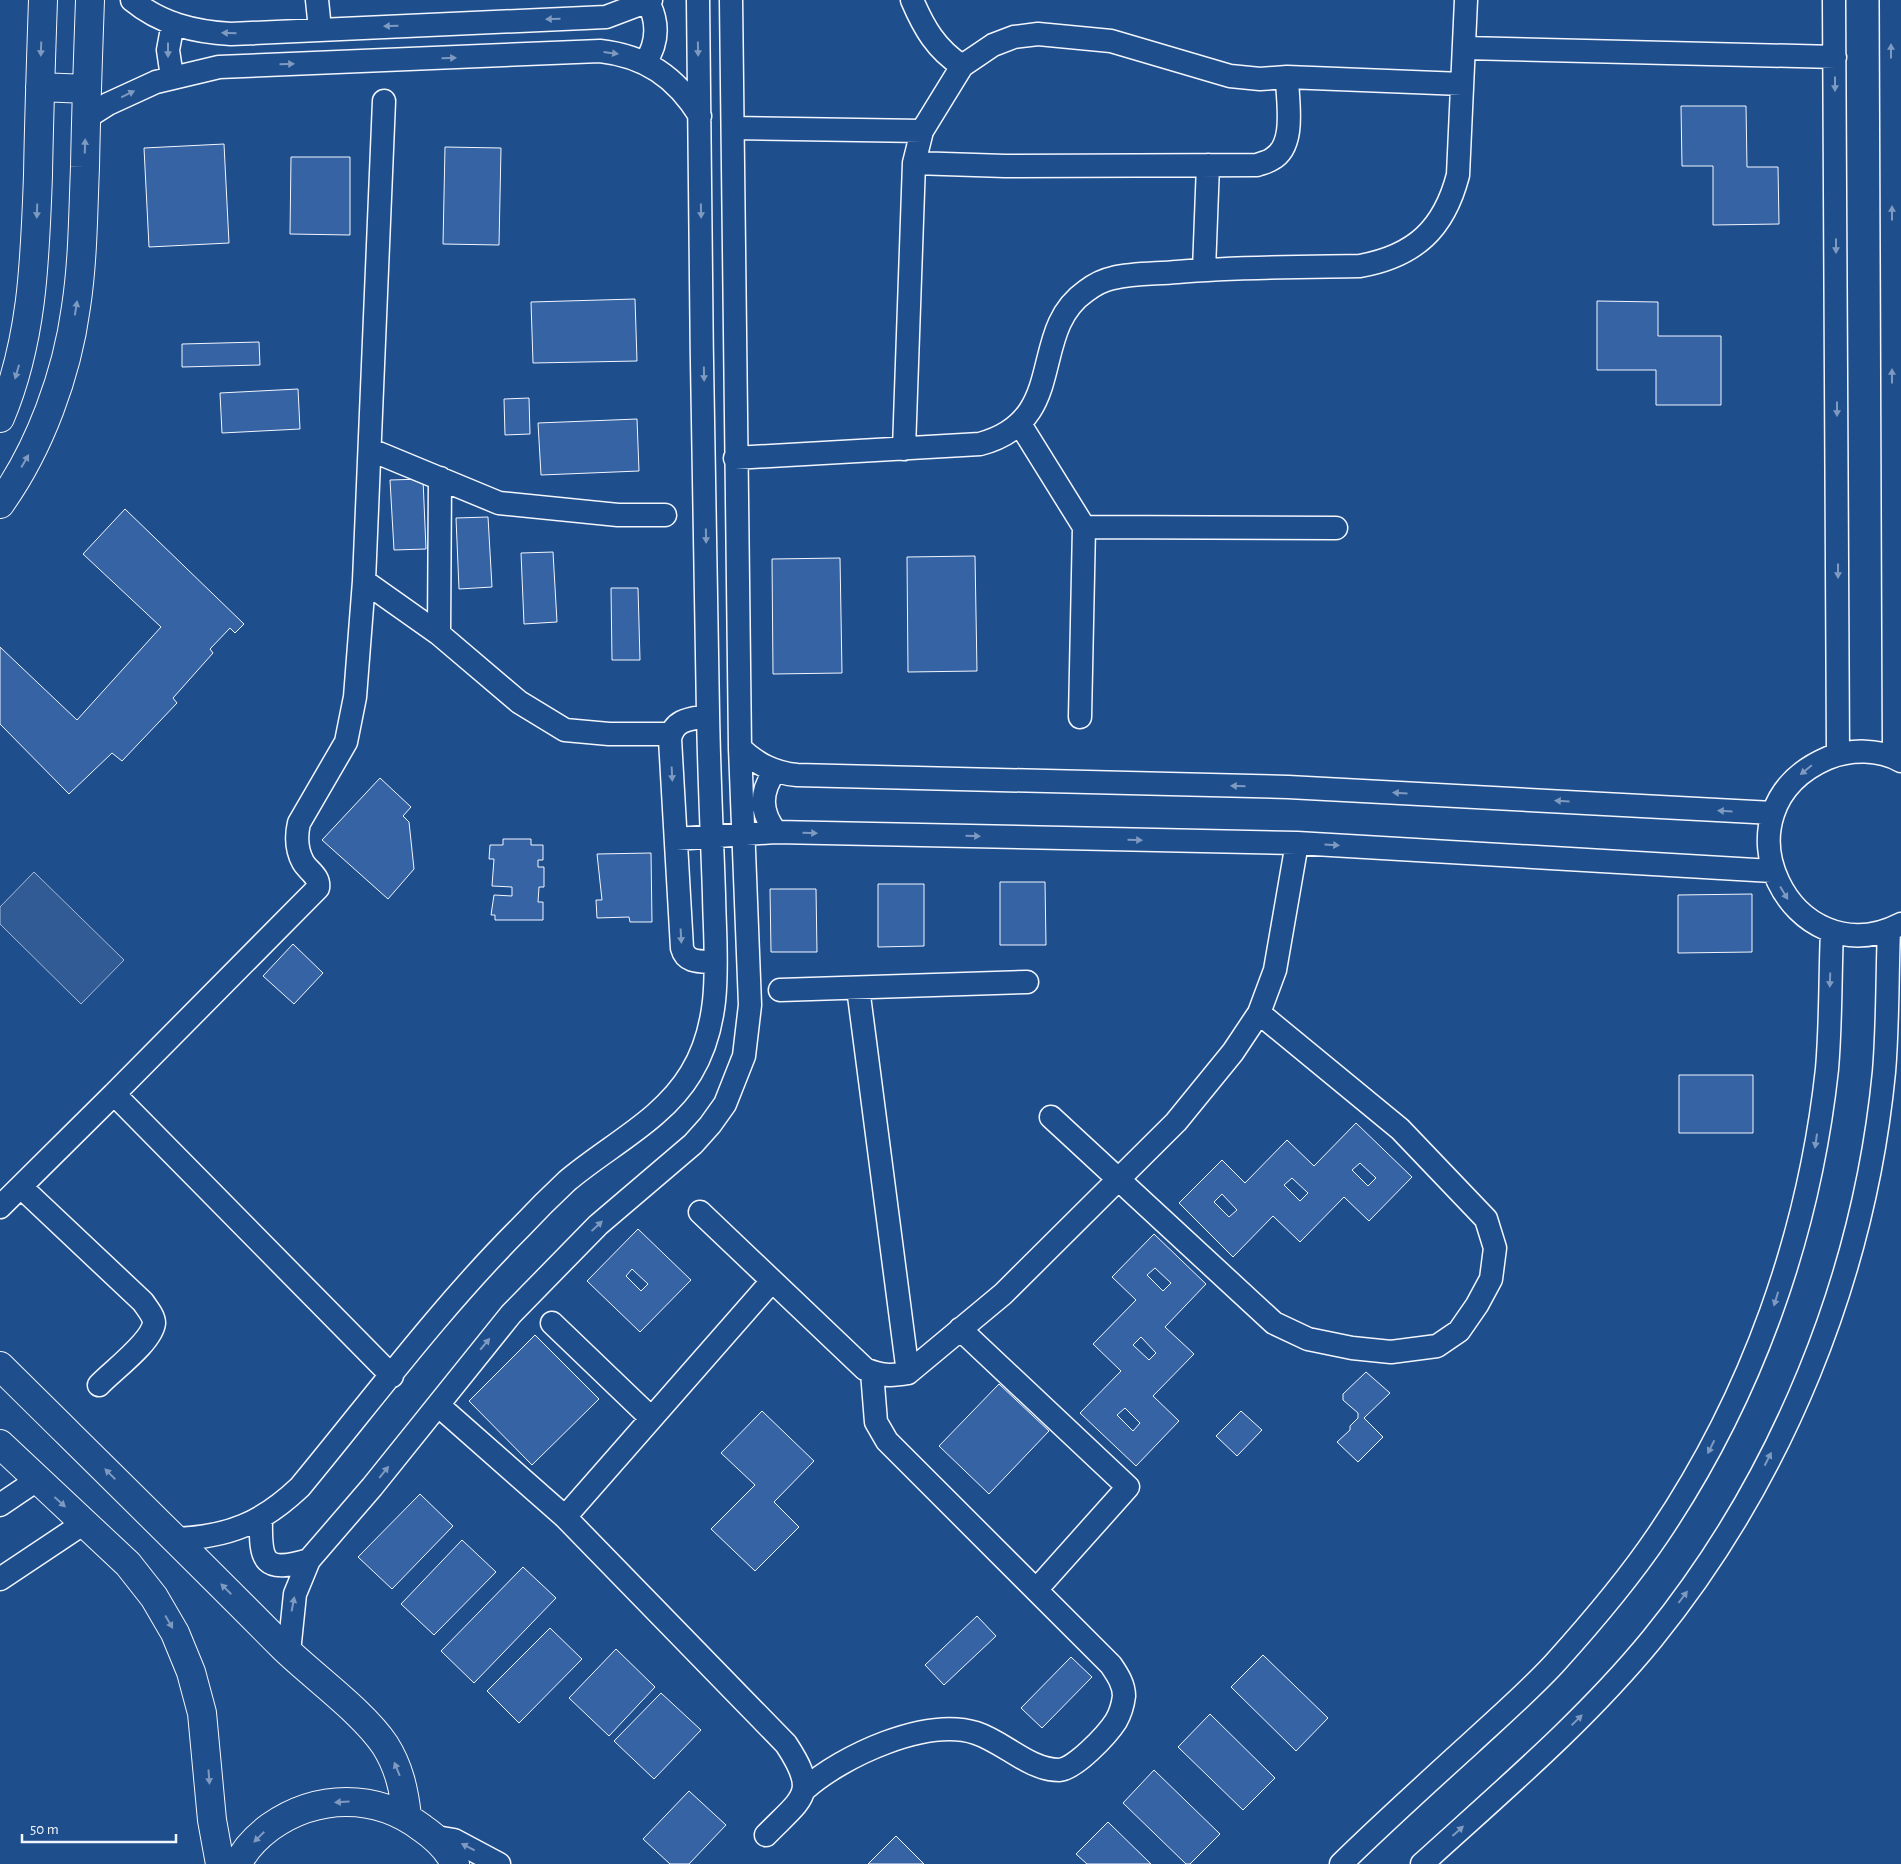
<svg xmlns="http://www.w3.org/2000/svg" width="1901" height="1864" font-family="'Alegreya Sans',sans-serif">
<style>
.built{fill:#305b95;stroke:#a8bbd7}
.building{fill:#3563a3;stroke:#f2f6ff;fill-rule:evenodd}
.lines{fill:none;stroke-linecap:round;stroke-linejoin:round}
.minor-casing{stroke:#f2f6ff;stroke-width:25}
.major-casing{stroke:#f2f6ff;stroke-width:30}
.minor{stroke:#1f4e8c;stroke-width:22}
.major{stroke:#1f4e8c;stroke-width:28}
.oneway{fill:#7e9ac0}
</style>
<rect width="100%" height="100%" fill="#1f4e8c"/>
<path class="built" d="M34,872L124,960L81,1004L0,924V907Z"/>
<path class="building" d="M1681,106H1746L1747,167H1778L1779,224L1713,225V166H1682Z
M224,144L229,243L149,247L144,148Z
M445,147L501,148L499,245L443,244Z
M291,157H350V235L290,234Z
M635,299L637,361L533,363L531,302Z
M1597,301L1658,302V336H1721V405H1656V370H1597Z
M259,342L260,365L182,367V344Z
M298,389L300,429L222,433L220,393Z
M529,398L530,434L505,435L504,399Z
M637,419L639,471L541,475L538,423Z
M423,479L426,549L394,550L390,480Z
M125,509L244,624L235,633L230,628L210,649L213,653L173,698L177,703L122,761L112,753L69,794L0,724V647L77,720L161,627L83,554Z
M488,517L492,587L459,589L456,518Z
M553,552L557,622L524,624L521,553Z
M975,556L977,671L908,672L907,557Z
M840,558L842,673L773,674L772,559Z
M611,588H638L640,660H612Z
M380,778L411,807L403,816L409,822L414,869L388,899L322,840Z
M503,839H531V845H543V860H538V867H544V887H539L538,902H543V920H495V915H491L494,895L512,896V887L492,886L494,859H489L490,845H503Z
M651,853L652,922H630L629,917L597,918L596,900H602L597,854Z
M1000,882H1045L1046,945H1000Z
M878,884H924V946L878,947Z
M770,889H816L817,952H771Z
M1752,894V952L1678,953V895Z
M293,944L323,973L294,1004L263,976Z
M1679,1075H1753V1133H1679Z
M1356,1123L1412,1177L1369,1221L1344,1197L1300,1242L1273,1216L1233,1257L1179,1203L1222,1160L1245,1183L1287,1140L1314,1166ZM1360,1163L1376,1178L1368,1186L1352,1170ZM1292,1178L1308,1193L1300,1201L1284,1185ZM1222,1194L1237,1210L1229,1217L1214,1202Z
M638,1229L691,1280L640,1332L587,1281ZM632,1269L648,1284L641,1291L626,1276Z
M1154,1234L1206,1284L1165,1327L1194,1354L1153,1396L1179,1421L1136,1466L1080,1413L1121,1371L1093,1344L1136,1300L1112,1277ZM1155,1268L1171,1283L1163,1291L1147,1275ZM1141,1337L1156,1353L1149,1360L1133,1345ZM1125,1408L1140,1423L1133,1431L1117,1415Z
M535,1335L599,1399L532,1465L469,1401Z
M1366,1372L1390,1393L1364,1418L1383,1437L1358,1462L1337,1442L1350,1430V1426L1358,1418V1413L1343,1400V1394Z
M999,1384L1049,1431L989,1494L939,1446Z
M762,1411L814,1461L774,1502L799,1527L755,1571L711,1529L755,1485L721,1453Z
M1241,1411L1262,1430L1237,1456L1216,1436Z
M420,1494L453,1526L392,1589L358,1557Z
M462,1540L496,1572L434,1635L401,1604Z
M523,1567L556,1598L474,1683L441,1651Z
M977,1616L996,1636L944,1685L925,1665Z
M550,1628L582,1659L519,1723L487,1691Z
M616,1649L655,1687L609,1736L569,1698Z
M1263,1655L1328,1718L1296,1751L1231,1687Z
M1071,1657L1092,1677L1042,1728L1021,1708Z
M661,1693L701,1730L654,1779L614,1741Z
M1210,1714L1275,1778L1243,1810L1178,1747Z
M1154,1770L1220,1834L1190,1864H1186L1123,1803Z
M689,1791L726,1825L689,1864H670L643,1839Z
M1108,1822L1151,1864H1087L1076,1854Z
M896,1836L924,1864H868Z"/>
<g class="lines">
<defs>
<path id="minor" d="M132,0C161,24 195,32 231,34L606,17L651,0
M317,0L320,29
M912,0C924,28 936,49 962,66
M1834,0L1838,754
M1891,0L1894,757
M1465,48L1835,57
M645,63C658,43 659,23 648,2
M172,77L168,50L173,23
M86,118L108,104L156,82L219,67L600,51C645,56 676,77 700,116
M733,128L922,131
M914,163L1005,166L1257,165C1262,163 1268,162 1272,159C1297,145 1287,100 1287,77
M1204,270L1208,165
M1020,424L1084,527L1080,717
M904,449L914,163L922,131L962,66L993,45L1014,37L1038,34L1111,41L1230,76L1260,79L1287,77L1462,84
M371,450L499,503L618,515H665
M735,458L980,444C1070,420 1027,332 1086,291C1094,285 1103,280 1113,278C1134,273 1156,274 1177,272C1238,267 1299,267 1360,266C1415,256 1444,229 1458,175L1466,0
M1084,527L1336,528
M364,581L439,634L519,702L565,730L609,734H671
M439,634L440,478
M708,716C690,719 674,719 670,739L682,948C686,964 702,961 715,962
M740,748C757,764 774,773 797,775L1288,787L1773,813
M1901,761C1879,749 1851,749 1828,758C1707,810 1792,980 1901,924
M775,771C760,792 760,812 776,832
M676,839L776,832L1297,843L1772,871
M858,988L908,1373
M780,990L1027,982
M114,1094L318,888C320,876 308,871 303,862C296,849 296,836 299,823L346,742L355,697L364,581L384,101
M1051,1117L1274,1323L1308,1339L1352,1348L1391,1352L1437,1346L1459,1331L1477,1305L1491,1279L1495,1248L1486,1219L1400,1129L1259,1013
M21,1187L143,1302C147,1308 154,1316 154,1323C152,1342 112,1371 99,1385
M0,1207L114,1094L392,1376
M700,1212L865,1369C881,1376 891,1376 908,1373L1003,1294L1176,1122L1233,1052L1259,1013L1275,970L1297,843
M552,1323L651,1418
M960,1329L1128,1487L1036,1590
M438,1405L565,1517L786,1744C819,1794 803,1797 766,1835
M0,1505L37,1480
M565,1517L772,1281
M261,1519C260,1563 264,1573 309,1560
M175,1539C229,1537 262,1523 300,1487C372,1400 440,1308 520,1228C535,1212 551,1196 567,1181C608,1146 663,1120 691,1073C724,1019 715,955 714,895C712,834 709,774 708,713C703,475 700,238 698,0
M0,1579L84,1523
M289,1652L295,1594L309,1560L372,1487L511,1314L598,1225L693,1144L710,1125L725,1104L744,1056L750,1005L740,748L731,0
M805,1789C842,1756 926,1717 976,1733C1004,1742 1029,1770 1059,1770C1075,1769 1107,1735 1116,1721C1120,1714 1123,1704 1124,1696C1124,1684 1117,1674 1111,1665L887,1441L876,1422L872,1372
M436,1837L454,1840L499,1864
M1341,1864C1383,1823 1427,1783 1470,1744C1498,1718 1528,1692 1554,1664C1591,1623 1627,1581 1658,1535C1752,1396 1809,1235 1827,1069C1831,1023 1830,976 1832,931
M1422,1864C1501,1792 1584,1722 1652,1639C1782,1479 1864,1278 1884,1072C1888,1025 1887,977 1889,930"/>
<path id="major" d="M40,87L87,89
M0,418C33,340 35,258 38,175C39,117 41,58 43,0
M0,504C40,448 67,374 76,307C83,261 83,214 85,167C86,111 88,56 90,0
M0,1366C95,1460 190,1553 284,1648C314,1677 363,1712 385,1745C399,1767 404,1790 407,1816
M0,1444L128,1564L154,1597L175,1633L191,1672L202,1713L212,1820L220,1864
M238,1864C244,1850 258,1836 270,1827C317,1794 376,1793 422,1828C435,1837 448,1849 455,1864"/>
</defs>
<use href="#minor" class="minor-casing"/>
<use href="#major" class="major-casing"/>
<use href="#minor" class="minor"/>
<use href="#major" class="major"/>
</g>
<defs><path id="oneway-solid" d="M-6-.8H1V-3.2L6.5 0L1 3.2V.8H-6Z" transform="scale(1.25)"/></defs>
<g class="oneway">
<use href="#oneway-solid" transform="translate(553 19) rotate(178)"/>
<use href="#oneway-solid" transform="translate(391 26) rotate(178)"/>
<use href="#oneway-solid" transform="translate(229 33) rotate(-179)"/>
<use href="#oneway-solid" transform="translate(41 49) rotate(92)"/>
<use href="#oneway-solid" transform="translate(698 49) rotate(89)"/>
<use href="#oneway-solid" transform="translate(168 50) rotate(90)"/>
<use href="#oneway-solid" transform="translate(1891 51) rotate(-90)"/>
<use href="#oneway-solid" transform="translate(611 53) rotate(7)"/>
<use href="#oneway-solid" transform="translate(449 58) rotate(-2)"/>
<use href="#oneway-solid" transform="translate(287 64) rotate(-2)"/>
<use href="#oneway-solid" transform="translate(1835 84) rotate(90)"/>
<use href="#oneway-solid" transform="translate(128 94) rotate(-26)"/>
<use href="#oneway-solid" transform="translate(85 146) rotate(-88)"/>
<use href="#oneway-solid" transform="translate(37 211) rotate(92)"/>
<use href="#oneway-solid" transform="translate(701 211) rotate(89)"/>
<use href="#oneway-solid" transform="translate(1892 213) rotate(-90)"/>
<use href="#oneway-solid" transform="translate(1836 246) rotate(90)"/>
<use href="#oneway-solid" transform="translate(76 308) rotate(-81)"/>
<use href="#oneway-solid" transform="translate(17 372) rotate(106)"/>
<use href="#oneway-solid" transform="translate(704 374) rotate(89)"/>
<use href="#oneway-solid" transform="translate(1892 376) rotate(-90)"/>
<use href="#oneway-solid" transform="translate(1837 409) rotate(90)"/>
<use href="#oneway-solid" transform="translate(25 461) rotate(-60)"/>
<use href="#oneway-solid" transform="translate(706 536) rotate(89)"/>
<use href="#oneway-solid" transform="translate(1838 571) rotate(90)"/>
<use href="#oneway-solid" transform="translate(1806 770) rotate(141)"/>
<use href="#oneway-solid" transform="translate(672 774) rotate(87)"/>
<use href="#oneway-solid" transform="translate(1238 786) rotate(-179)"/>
<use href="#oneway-solid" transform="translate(1400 793) rotate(-177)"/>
<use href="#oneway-solid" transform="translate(1562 801) rotate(-177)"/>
<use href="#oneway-solid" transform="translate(1725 811) rotate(-177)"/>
<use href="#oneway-solid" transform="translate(810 833) rotate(1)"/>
<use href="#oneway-solid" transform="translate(973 836) rotate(1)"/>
<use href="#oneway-solid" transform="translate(1135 840) rotate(1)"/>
<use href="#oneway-solid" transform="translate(1332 845) rotate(3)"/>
<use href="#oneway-solid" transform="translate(1784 893) rotate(59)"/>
<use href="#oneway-solid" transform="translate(681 936) rotate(87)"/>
<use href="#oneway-solid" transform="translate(1830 980) rotate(92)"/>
<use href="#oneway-solid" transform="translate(1816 1141) rotate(98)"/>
<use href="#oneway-solid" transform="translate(597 1226) rotate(-43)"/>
<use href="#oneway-solid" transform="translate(1776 1299) rotate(107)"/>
<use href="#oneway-solid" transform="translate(485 1344) rotate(-50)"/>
<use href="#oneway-solid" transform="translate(1711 1447) rotate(117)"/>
<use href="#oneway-solid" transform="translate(1768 1459) rotate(-63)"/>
<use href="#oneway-solid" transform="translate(384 1472) rotate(-51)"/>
<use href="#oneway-solid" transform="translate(110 1474) rotate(-135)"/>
<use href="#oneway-solid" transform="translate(60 1502) rotate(42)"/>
<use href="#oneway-solid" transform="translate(226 1589) rotate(-135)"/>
<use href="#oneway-solid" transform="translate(1683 1597) rotate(-53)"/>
<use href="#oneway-solid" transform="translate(293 1604) rotate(-79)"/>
<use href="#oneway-solid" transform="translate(169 1622) rotate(60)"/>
<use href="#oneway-solid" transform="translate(1577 1720) rotate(-44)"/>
<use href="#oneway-solid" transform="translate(397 1769) rotate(-112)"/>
<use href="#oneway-solid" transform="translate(209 1777) rotate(86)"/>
<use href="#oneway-solid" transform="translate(342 1802) rotate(176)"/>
<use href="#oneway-solid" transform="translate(1458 1831) rotate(-42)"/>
<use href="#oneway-solid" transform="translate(259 1837) rotate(135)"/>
<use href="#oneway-solid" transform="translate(468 1847) rotate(-153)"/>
</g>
<path d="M22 1834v8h154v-8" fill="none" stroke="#f2f6ff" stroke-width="2.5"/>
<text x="30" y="1834" font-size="15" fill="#f2f6ff" stroke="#1f4e8c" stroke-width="4" paint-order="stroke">50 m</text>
</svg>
